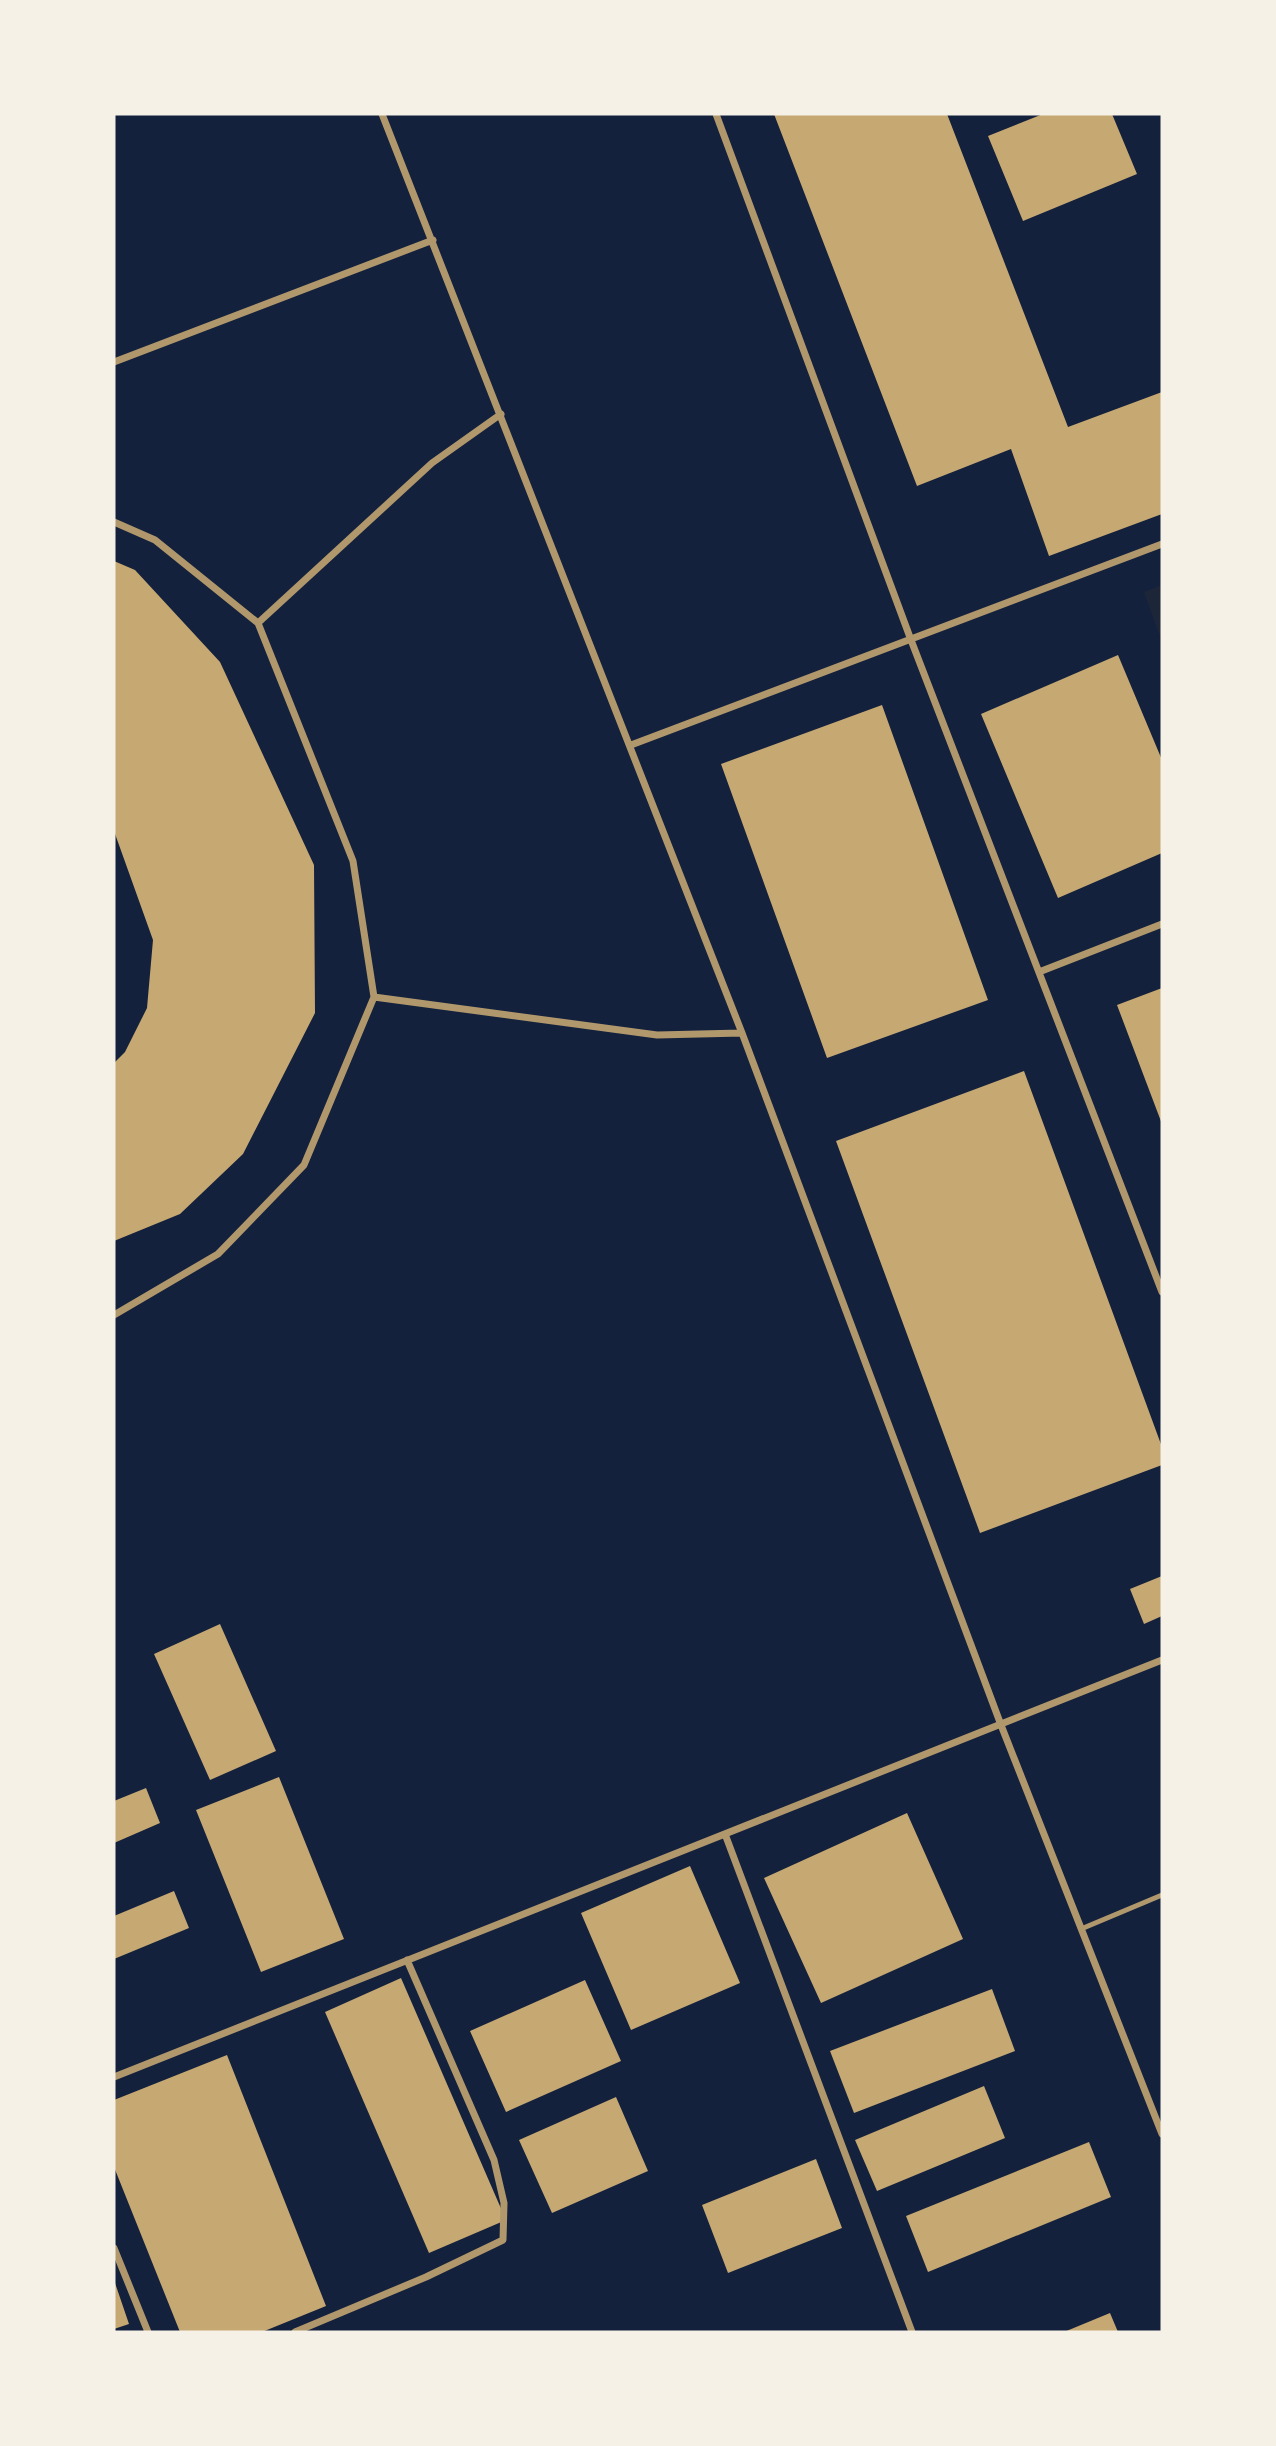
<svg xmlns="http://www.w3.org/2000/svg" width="1276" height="2446" font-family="'Exo 2',sans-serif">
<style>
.green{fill:#1d2539}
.building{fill:#c6a872}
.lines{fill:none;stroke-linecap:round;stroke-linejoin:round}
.service{stroke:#b1986c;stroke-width:5}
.minor{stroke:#b1986c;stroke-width:7}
</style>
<rect width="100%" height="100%" fill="#14213d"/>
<path class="green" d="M1162,585V642L1144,592Z"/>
<path class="building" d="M774,114H947L1068,427L1162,392V514L1049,556L1011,449L917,486Z
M1043,114H1112L1137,174L1023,221L988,136Z
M114,561L135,570L220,662L314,865L315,1013L243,1154L180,1214L114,1241V1063L125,1052L147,1008L153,940L114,831Z
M1118,655L1162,760V853L1058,898L981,714Z
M882,705L988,1000L827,1058L721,764Z
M1162,988V1124L1117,1005Z
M1024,1071L1162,1447V1465L980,1533L836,1141Z
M1162,1576V1616L1144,1624L1130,1589Z
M220,1624L276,1751L210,1780L154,1654Z
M279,1777L344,1939L261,1972L196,1810Z
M146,1788L160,1823L114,1843V1801Z
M907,1813L963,1939L821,2003L764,1878Z
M690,1866L740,1983L631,2030L581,1913Z
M174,1891L189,1928L114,1959V1916Z
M401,1978L506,2220L429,2253L325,2012Z
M585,1980L621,2061L506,2112L470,2031Z
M992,1989L1015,2051L854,2113L830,2051Z
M227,2055L326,2306L262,2332H180L114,2167V2100Z
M984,2086L1005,2138L877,2191L855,2140Z
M616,2097L648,2171L552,2213L519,2140Z
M1089,2142L1111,2197L928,2272L906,2216Z
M816,2159L842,2228L728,2273L702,2205Z
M114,2280L129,2324L114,2329Z
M1110,2313L1118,2332H1064Z"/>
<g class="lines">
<path class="service" d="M1081,1929L1162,1895"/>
<path class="minor" d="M382,114L742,1033L1001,1725L1162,2134
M716,114L911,640L1162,1292
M114,362L433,240
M114,522L155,540L258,623L353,861L374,997L304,1165L218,1254L114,1315
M258,623L432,463L501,414
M631,745L1162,544
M1039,972L1162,924
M374,997L657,1035L742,1033
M725,1834L912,2332
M114,2077L1162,1660
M114,2248L148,2332
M295,2332L426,2277L503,2240L504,2203L494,2160L407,1960"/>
</g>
<rect width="1276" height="2446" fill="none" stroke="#f6f1e7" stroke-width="231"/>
</svg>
